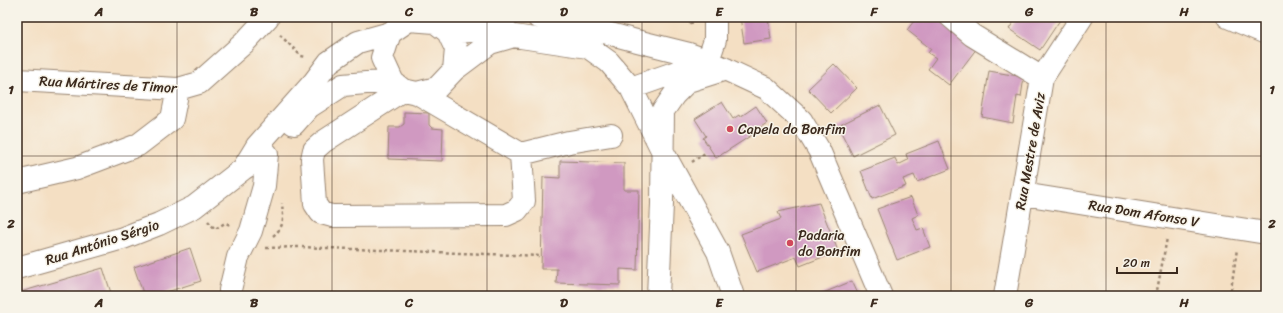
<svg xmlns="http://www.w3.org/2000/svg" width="1283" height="313" font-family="Sriracha,sans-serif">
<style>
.building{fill:#d099c1}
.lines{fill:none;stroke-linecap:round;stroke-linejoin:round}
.minor-casing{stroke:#988470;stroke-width:24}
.path{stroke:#988470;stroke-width:2.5;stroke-dasharray:3 3;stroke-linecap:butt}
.minor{stroke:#fff;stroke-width:22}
.grid{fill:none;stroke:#3b2a1e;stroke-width:1;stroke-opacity:0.55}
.poi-dot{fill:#d1495b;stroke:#f7f3e8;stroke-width:1.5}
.labels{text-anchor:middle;stroke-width:3;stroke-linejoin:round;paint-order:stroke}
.street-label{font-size:14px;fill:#3b2a1e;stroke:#f7f3e8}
.poi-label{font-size:14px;fill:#3b2a1e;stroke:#f7f3e8;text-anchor:start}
.neatline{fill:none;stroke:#3b2a1e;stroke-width:1.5}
.grid-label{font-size:13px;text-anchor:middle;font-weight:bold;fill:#3b2a1e}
</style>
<rect width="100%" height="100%" fill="#f7f3e8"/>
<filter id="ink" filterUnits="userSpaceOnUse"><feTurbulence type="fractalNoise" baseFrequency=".025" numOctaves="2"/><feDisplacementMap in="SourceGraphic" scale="8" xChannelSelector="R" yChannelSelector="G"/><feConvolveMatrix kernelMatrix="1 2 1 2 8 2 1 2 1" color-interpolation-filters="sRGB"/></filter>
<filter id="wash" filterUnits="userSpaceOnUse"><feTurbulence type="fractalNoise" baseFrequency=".012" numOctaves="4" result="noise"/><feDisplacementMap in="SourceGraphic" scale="16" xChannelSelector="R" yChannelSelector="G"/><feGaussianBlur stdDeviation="0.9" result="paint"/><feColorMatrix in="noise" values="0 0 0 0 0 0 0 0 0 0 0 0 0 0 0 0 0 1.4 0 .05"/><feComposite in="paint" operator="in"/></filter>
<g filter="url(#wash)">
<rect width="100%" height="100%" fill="#f4dfc3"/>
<g id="blocks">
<path class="building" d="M740,17H768L771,39L744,43Z
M917,17H936L977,48L949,85L928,69L936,58L928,53L931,49L907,30Z
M1017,17H1062L1040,50L1009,29Z
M834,64L857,88L831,113L808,89Z
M989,71L1024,77L1021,97L1017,96L1013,123L982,117Z
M722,102L733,119L739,115L740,117L756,106L767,123L750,134L752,135L716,158L703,138L706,136L695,119Z
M880,105L895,135L853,156L838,126Z
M404,112L429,113V125L432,128L443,129L442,161L388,159L389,127H400L404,124Z
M939,141L950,169L917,182L914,175L903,179L906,186L872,199L861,171L895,158L898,165L908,160L906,154Z
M560,161L624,163V190H639L637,270L620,269V285L556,283L557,269H541L543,177L560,178Z
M911,197L918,215L912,218L917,230L923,228L930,247L897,260L877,209Z
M819,203L838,251L800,266L796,257L757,272L741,234L781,219L778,212Z
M190,248L201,281L154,296H144L134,267Z
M103,268L112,296H17V293Z
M852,281L859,296H822L821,294Z"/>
</g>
</g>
<g filter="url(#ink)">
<use href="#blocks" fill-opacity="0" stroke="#988470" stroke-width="1"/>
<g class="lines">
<defs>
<path id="minor" d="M538,17L596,30L633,40L689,54L708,61L766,88L801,120L819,150L881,296
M951,17L972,35L1042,78
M1228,17L1266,33
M448,32L471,31L507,17
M454,70L490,43L514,36L588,47L609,62L631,88L663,152L718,252L733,296
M17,80L178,89L199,83L244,43L268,17
M631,88L708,61L715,40V17
M403,90L323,142L314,150L312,159L315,204L321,213L332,216L506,215L517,210L524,201L521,154L417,93
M294,124L309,107L343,85L366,83L393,82
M521,154L569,142L611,135
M243,169L257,146L314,82L329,62L358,42L390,33L409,20L435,22L448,32L456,49L454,70L437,88L417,93L403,90L393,82L382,58L390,33
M17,182L77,168L138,145L172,119L178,89
M1023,194L1266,233
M17,268L123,238L159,224L194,207L243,169L256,161
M231,296L230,290L238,257L251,231L264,186L267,154
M658,296L662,204L663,111L674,95L688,81L726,69
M1005,296L1042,78L1082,17"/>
</defs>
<use href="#minor" class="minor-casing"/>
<path class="path" d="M689,17L690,23L695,22
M280,35L301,56L306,57
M692,162L705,153
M208,221L215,229L225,223L231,225
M273,236C286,225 283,218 282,203
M266,248L299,247L541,256
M1156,296L1167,238
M1230,296L1237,249"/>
<use href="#minor" class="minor"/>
</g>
</g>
<path class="grid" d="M177,17V296M332,17V296M487,17V296M642,17V296M796,17V296M951,17V296M1106,17V296M17,156H1266"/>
<g class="poi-dot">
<circle cx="730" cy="129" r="4"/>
<circle cx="790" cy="243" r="4"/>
</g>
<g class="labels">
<g class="street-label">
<text transform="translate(108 84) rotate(3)" y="5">Rua Mártires de Timor</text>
<text transform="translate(1030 151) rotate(-80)" y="5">Rua Mestre de Aviz</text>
<text transform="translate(1144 213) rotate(9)" y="5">Rua Dom Afonso V</text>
<text transform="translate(102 242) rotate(-18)" y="5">Rua António Sérgio</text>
</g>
<g class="poi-label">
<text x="738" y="134">Capela do Bonfim</text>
<text x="798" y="240">Padaria<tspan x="798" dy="16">do Bonfim</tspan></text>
</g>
</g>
<rect width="1283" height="313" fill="none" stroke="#f7f3e8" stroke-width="44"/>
<path d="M1117 267v6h60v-6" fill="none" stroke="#3b2a1e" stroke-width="2"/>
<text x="1123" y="267" font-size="12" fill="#3b2a1e" stroke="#f7f3e8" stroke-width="3" paint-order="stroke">20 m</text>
<rect x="22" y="22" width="1239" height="269" class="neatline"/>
<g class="grid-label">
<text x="99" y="16">A</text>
<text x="254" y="16">B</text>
<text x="409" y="16">C</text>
<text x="564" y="16">D</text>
<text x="719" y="16">E</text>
<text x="874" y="16">F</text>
<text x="1029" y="16">G</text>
<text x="1184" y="16">H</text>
<text x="11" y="94">1</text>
<text x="1272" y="94">1</text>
<text x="11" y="228">2</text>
<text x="1272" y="228">2</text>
<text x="99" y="307">A</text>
<text x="254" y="307">B</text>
<text x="409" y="307">C</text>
<text x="564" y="307">D</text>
<text x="719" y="307">E</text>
<text x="874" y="307">F</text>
<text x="1029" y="307">G</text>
<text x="1184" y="307">H</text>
</g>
</svg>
